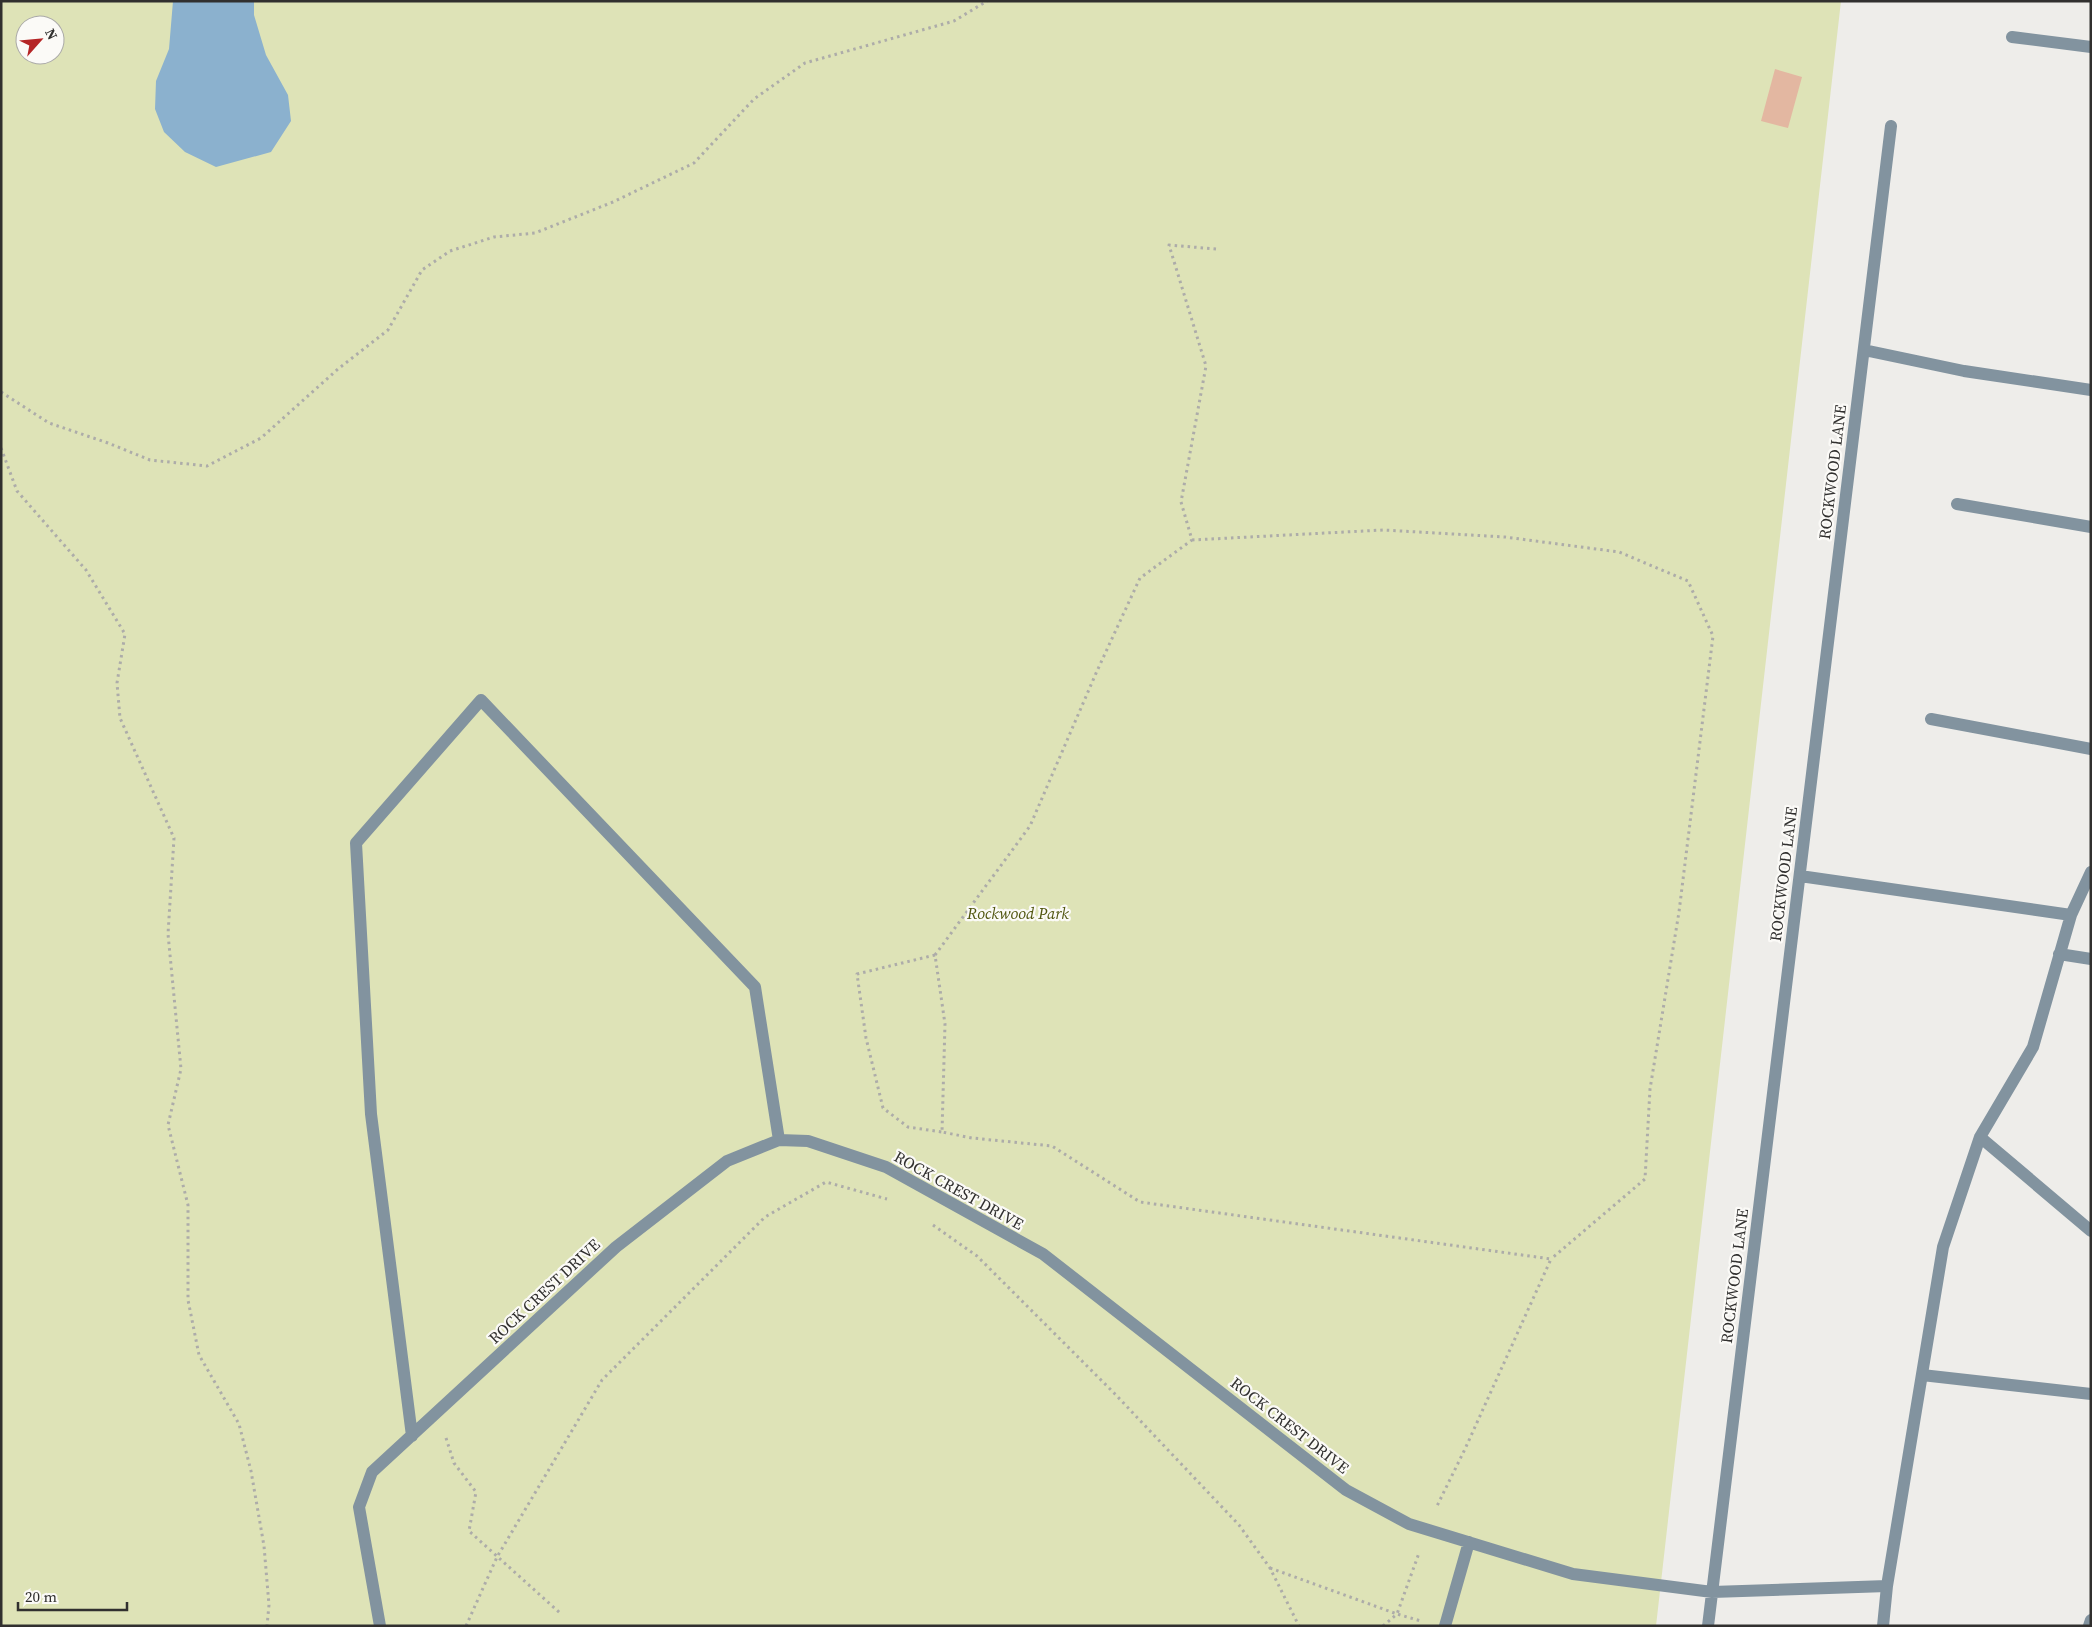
<svg xmlns="http://www.w3.org/2000/svg" width="2092" height="1627" font-family="'Source Serif 4',serif">
<style>
.green{fill:#dee3b7;fill-rule:evenodd}
.water{fill:#8bb1ce}
.building{fill:#e3b7a1}
.lines{fill:none;stroke-linecap:round;stroke-linejoin:round}
.path{stroke:#adaca9;stroke-width:3;stroke-dasharray:2.5 4;stroke-linecap:butt}
.minor{stroke:#82939f;stroke-width:12}
.labels{text-anchor:middle;stroke-width:4.5;stroke-linejoin:round;paint-order:stroke}
.street-label{font-size:16px;fill:#31302f;stroke:#fbfaf7}
.park-label{font-size:16px;font-style:italic;fill:#50550e;stroke:#fbfaf7}
</style>
<rect width="100%" height="100%" fill="#eeedea"/>
<path class="green" d="M1,1H1841L1656,1626H1ZM25,25H55V55H25Z"/>
<path class="water" d="M173,1H254V15L266,55L288,95L291,121L271,152L216,167L185,152L164,132L155,109L156,81L169,49Z"/>
<path class="building" d="M1775,69L1802,77L1788,128L1761,121Z"/>
<g class="lines">
<path class="path" d="M1216,249L1169,245L1206,366L1181,502L1192,540L1140,578L1097,671L1030,826L935,955L945,1024L942,1132L972,1138L1052,1146L1140,1202L1551,1259L1465,1449L1436,1508
M1,392L49,423L108,443L150,460L207,466L261,438L338,369L388,330L422,270L450,251L494,237L535,233L613,202L694,163L754,99L805,63L954,21L987,1
M1,448L17,491L86,570L125,634L117,683L120,718L174,838L168,934L181,1069L168,1125L188,1205V1300L199,1355L239,1424L251,1471L264,1546L269,1605L267,1626
M1192,540L1383,530L1505,537L1619,552L1688,581L1713,636L1679,912L1650,1089L1645,1179L1551,1259
M935,955L857,974L866,1038L883,1108L908,1127L942,1132
M933,1225L977,1256L1115,1394L1239,1525L1270,1568L1299,1626
M446,1438L454,1463L476,1492L469,1531L560,1613
M1270,1568L1397,1614L1419,1553
M466,1626L497,1557L602,1380L765,1217L826,1182L887,1199
M1383,1626L1397,1614L1421,1621"/>
<path class="minor" d="M2012,37L2091,47
M1864,350L1964,371L2091,390
M1957,504L2091,527
M1931,719L2091,749
M2071,915L2091,872
M2059,954L2091,959
M1980,1137L2091,1231
M1922,1375L2091,1394
M412,1436L371,1114L356,843L481,700L755,987L779,1140
M380,1626L359,1507L372,1472L616,1247L727,1161L779,1140L808,1141L886,1167L1043,1254L1346,1490L1409,1524L1573,1574L1712,1592L1887,1586L1943,1247L1980,1137L2033,1047L2071,915L1800,876
M1445,1626L1469,1542
M1708,1626L1891,126
M1883,1626L1887,1586
M2089,1626L2091,1620"/>
</g>
<g class="labels">
<g class="street-label">
<text transform="translate(1832 472) rotate(-83)" y="6">ROCKWOOD LANE</text>
<text transform="translate(1783 874) rotate(-83)" y="6">ROCKWOOD LANE</text>
<text transform="translate(959 1190) rotate(29)" y="6">ROCK CREST DRIVE</text>
<text transform="translate(1734 1276) rotate(-83)" y="6">ROCKWOOD LANE</text>
<text transform="translate(544 1291) rotate(-43)" y="6">ROCK CREST DRIVE</text>
<text transform="translate(1290 1425) rotate(38)" y="6">ROCK CREST DRIVE</text>
</g>
<g class="park-label">
<text x="1018" y="919">Rockwood Park</text>
</g>
</g>
<rect width="2092" height="1627" fill="none" stroke="#31302f" stroke-width="5"/>
<g transform="translate(40 40) rotate(63)"><circle r="24" fill="#fbfaf7" stroke="#aaa9a7"/>
<path d="M0-4L9 19L0 12L-9 19Z" fill="#b52526"/>
<text y="-8" font-size="14" font-weight="bold" text-anchor="middle" fill="#31302f">N</text>
</g>
<path d="M18 1602v8h109v-8" fill="none" stroke="#31302f" stroke-width="2.5"/>
<text x="25" y="1602" font-size="15" fill="#31302f" stroke="#fbfaf7" stroke-width="4" paint-order="stroke">20 m</text>
</svg>
